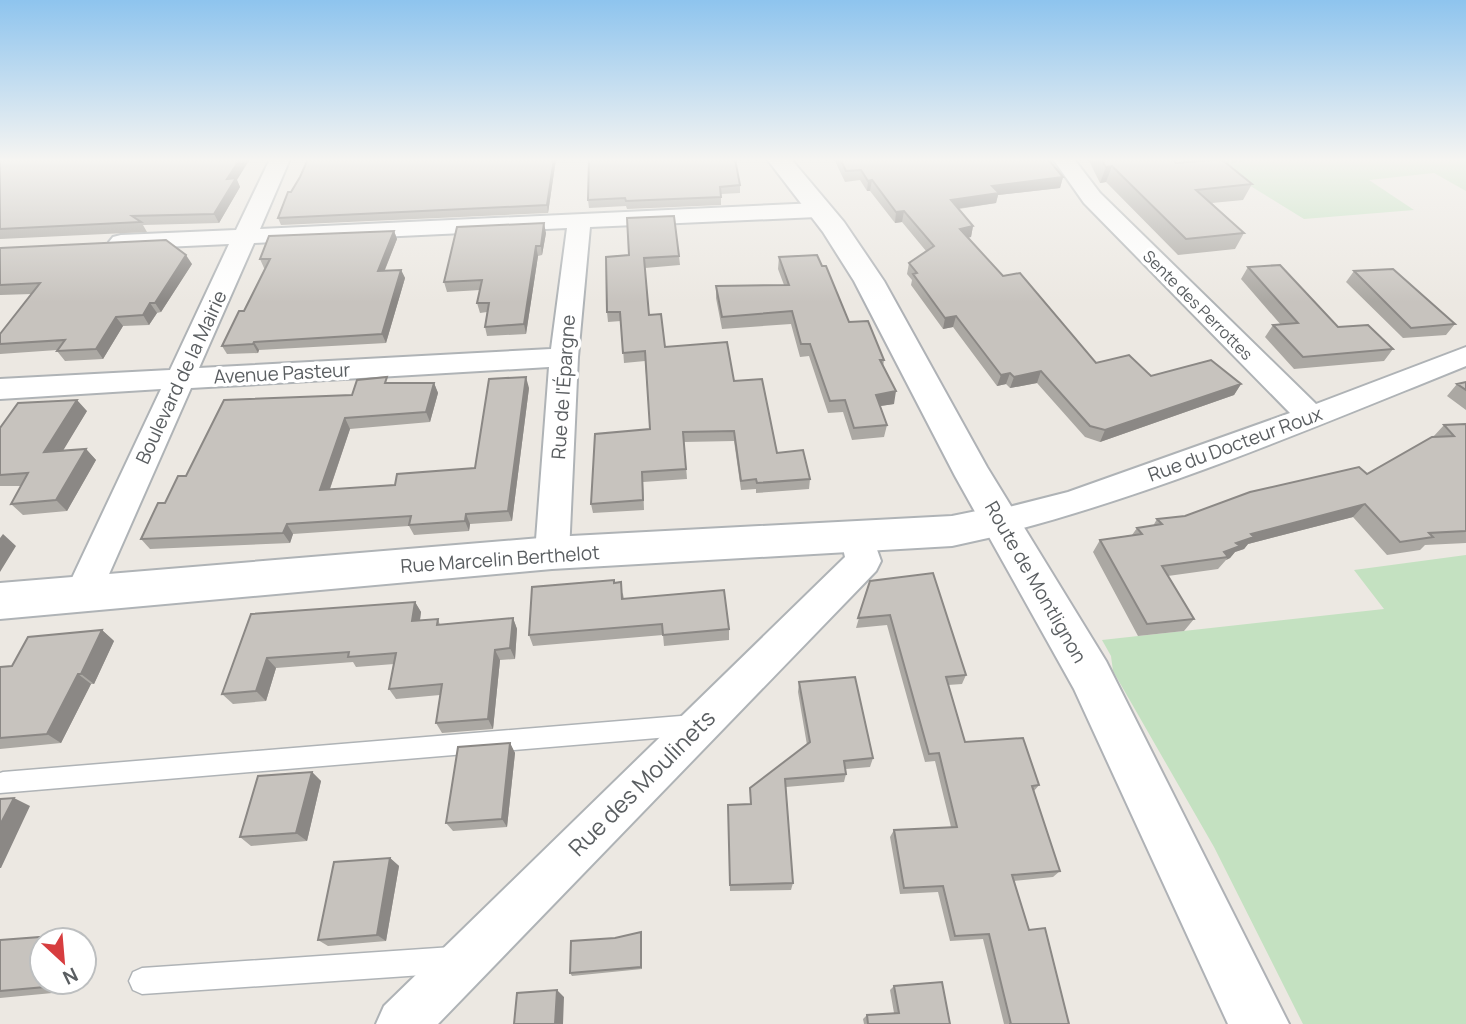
<svg xmlns="http://www.w3.org/2000/svg" width="1466" height="1024" font-family="Manrope,sans-serif">
<style>
.green{fill:#c4e1c1}
.lines{fill:none;stroke-linecap:round;stroke-linejoin:round}
.service-casing{stroke:#afb3b6;stroke-width:3}
.minor-casing{stroke:#afb3b6;stroke-width:4}
.tertiary-casing{stroke:#afb3b6;stroke-width:4}
.secondary-casing{stroke:#afb2b6;stroke-width:4}
.path{stroke:#9cc3a3;stroke-width:3.5;stroke-dasharray:5 2.5;stroke-linecap:butt}
.service{fill:#fff;fill-rule:evenodd}
.minor{fill:#fff;fill-rule:evenodd}
.tertiary{fill:#fff;fill-rule:evenodd}
.secondary{fill:#fff;fill-rule:evenodd}
.wall{fill:#aba8a3}
.shaded-wall{fill:#8b8885}
.building{fill:#c7c3be;stroke:#8b8885;stroke-width:2}
.labels{text-anchor:middle;stroke-width:7;stroke-linejoin:round;paint-order:stroke}
.far-street-label{font-size:16px;fill:#5a5e61;stroke:#fff}
.street-label{font-size:19px;fill:#5a5e61;stroke:#fff}
.near-street-label{font-size:23px;fill:#5a5e61;stroke:#fff}
</style>
<rect width="100%" height="100%" fill="#ece8e2"/>
<path class="green" d="M1213,159H1466V191L1434,173L1369,180L1414,210L1304,219L1218,166Z
M1466,555V1024H1303L1214,847L1113,671L1111,656L1102,640L1384,609L1354,570Z"/>
<g class="lines">
<defs>
<path id="service" d="M693,715L701,718L704,725L701,732L693,735L0,793V773L3,772Z
M452,947L461,951L465,960L461,969L452,973L142,994L133,990L129,981L133,972L142,968Z"/>
<path id="minor" d="M270,159H290L260,229L817,203L825,205L828,210L825,215L817,217L590,227L578,357L569,553L564,563L552,567L540,563L535,553L549,367L191,388L95,606L82,610L69,606L64,595L161,389L0,399V379L170,370L229,244L121,249L113,247L109,242L113,237L121,235L236,230ZM567,228L551,349L199,368L254,243Z
M1053,159H1074L1100,193L1316,404L1466,347V366C1314,427 1160,493 1001,534L989,530L984,521L989,512L1068,492L1290,413L1084,203Z
M857,523L869,527L881,561L876,571L438,1024H376L384,1006L845,557L840,536L845,527Z"/>
<path id="tertiary" d="M1001,506L1015,510L1020,521L1015,532L952,546L552,569L0,619V583L552,537L952,516Z"/>
<path id="secondary" d="M767,159H791L844,222L884,281L987,467L1106,661L1289,1024H1228L1074,689L955,476L854,281L823,232Z"/>
</defs>
<use href="#service" class="service-casing"/>
<use href="#minor" class="minor-casing"/>
<use href="#tertiary" class="tertiary-casing"/>
<use href="#secondary" class="secondary-casing"/>
<path class="path" d="M1224,163L1247,159"/>
<use href="#service" class="service"/>
<use href="#minor" class="minor"/>
<use href="#tertiary" class="tertiary"/>
<use href="#secondary" class="secondary"/>
</g>
<path class="wall" d="M0,159L237,180L240,187L219,223L143,225L147,232L0,239Z
M308,159H556L548,213L281,225L278,218L300,177Z
M834,159H1048L1063,177L1060,188L998,195L996,203L959,209L973,226L971,237L968,238L1003,276L1096,363L1151,376L1241,384L1234,395L1100,442L1085,437L1037,383L1010,388L1006,384L997,386L953,327L943,329L911,285L912,280L907,274L909,263L926,251L902,222L895,223L870,191H867L860,180L845,182Z
M1088,159H1173L1176,163L1252,184L1243,200L1212,203L1244,233L1235,249L1178,255L1106,182L1100,183Z
M740,185V193L721,194V205L627,209L626,206L589,208L588,200Z
M394,231L397,239L385,270H401L405,278L386,343L259,350L258,353L227,354L222,346L244,311L265,268H264L260,259Z
M546,233L542,255L538,256L526,334L487,336L485,327L487,312L480,313L477,303L480,290L447,292L444,282Z
M0,248L192,264L161,312L157,313L149,325L123,326L103,359L65,361L57,351V350L0,354V334L32,294L0,295Z
M679,256L680,265L645,268L649,315L665,347L734,381L777,453L810,479L809,489L756,493V489L741,490L734,441L684,442L687,479L643,482L644,510L593,513L591,504L650,429L645,361L624,363L621,321L608,322L607,312L606,257Z
M779,257L822,266L849,322L884,360L883,367L894,404L880,406L887,425L884,437L852,440L843,412L828,413L809,356L800,357L791,324L722,329L716,298V286L784,285L778,269Z
M1248,267L1338,327L1393,349L1384,361L1294,369L1265,337L1273,325H1281L1241,279Z
M1354,271L1455,324L1446,335L1403,338L1346,282Z
M1466,382V410L1447,396L1457,384Z
M389,383H434L438,393L430,422L350,429L330,489L395,485L475,468L529,388L512,521L470,524L469,531L414,535L409,526L293,534L290,543L150,549L141,539L165,503L186,476L352,395Z
M87,411L62,451L86,449L96,460L67,511L23,515L11,504L21,486H0V428Z
M1466,424V543L1425,545L1420,550L1387,555L1353,517L1248,544L1244,549L1235,552L1230,558L1226,560L1218,569L1168,576L1194,619L1184,631L1138,636L1093,552L1100,540L1132,535L1137,528L1153,526L1157,519L1185,516L1367,474L1433,437L1444,425Z
M870,581L966,675L962,684L948,685L965,742L1039,785L1034,791L1060,871L1053,877L1014,881L1029,930L1069,1024H1004L983,939L950,941L938,892L900,894L890,837L894,830L951,827L935,761L925,762L887,625L856,628Z
M614,583L623,594L624,599L729,629V640L664,646L663,635L533,646L529,635Z
M415,602L421,612L420,621L438,619L440,625L513,618L517,629L515,659L500,660L493,729L442,733L436,723L440,695L396,699L389,689L394,664L356,667L353,662L276,668L266,701L233,704L222,694L251,614Z
M102,630L114,641L94,684H91L61,743L0,749V667L12,666Z
M799,682L873,758L870,767L846,769V774L844,782L786,787L793,883L791,890L730,891L728,805L750,804V788L807,745L798,692Z
M510,743L515,753L507,827L453,831L446,823Z
M312,772L321,781L307,841L251,846L240,837Z
M390,858L399,866L386,941L328,946L318,940Z
M642,935V969L572,976L570,973Z
M54,936L67,940H42L63,992L0,998V940Z
M894,986L950,1024H864L863,1019L867,1015L894,1013L890,990Z"/>
<path class="shaded-wall" d="M240,159H250L237,180L240,187L219,223L214,214L227,179Z
M554,159H556L548,213L547,205Z
M1112,166L1106,182L1100,183L1106,167Z
M1063,177L1060,188L998,195L996,203L948,210L951,200L992,186Z
M872,180L870,191H867L868,181Z
M904,211L902,222L895,223L896,212Z
M544,223L546,233L542,255L541,246Z
M973,226L971,237L957,239L960,229Z
M394,231L397,239L381,279L378,271Z
M536,246L538,256L526,334L524,324Z
M186,255L192,264L161,312L155,303Z
M401,270L405,278L386,343L382,334Z
M150,303L157,313L149,325L143,315Z
M956,316L953,327L943,329L945,318Z
M116,317L123,326L103,359L96,349Z
M254,342L259,350L258,353L253,344Z
M1041,371L1037,383L1010,388L1014,377Z
M1010,373L1006,384L997,386L1001,375Z
M526,377L529,388L512,521L508,511Z
M434,383L438,393L430,422L426,412Z
M1241,384L1234,395L1100,442L1105,430Z
M896,391L894,404L874,407L876,395Z
M77,400L87,411L55,464L44,452Z
M345,418L350,429L326,500L320,490Z
M86,449L96,460L67,511L56,500Z
M1365,504L1353,517L1248,544L1244,549L1235,552L1230,558L1226,560L1228,557L1224,552L1236,543L1251,534Z
M466,514L470,524L469,531L465,521Z
M287,524L293,534L290,543L283,533Z
M3,534L16,546L0,572V538Z
M415,602L421,612L418,632L412,621Z
M513,618L517,629L515,659L510,648Z
M102,630L114,641L94,684L81,674Z
M495,650L500,660L493,729L488,719Z
M267,658L276,668L266,701L256,691Z
M78,674L91,684L61,743L47,734Z
M510,743L515,753L507,827L502,819Z
M312,772L321,781L307,841L296,833Z
M14,798L30,806L1,868H0V825Z
M390,858L399,866L386,941L377,935Z
M641,932L642,935V969L641,967Z
M54,936L67,940H52Z
M47,982H67L63,992L45,987Z
M557,990L564,997L563,1024H555Z"/>
<path class="building" d="M0,159H240L227,179L236,178L214,214L132,216L141,222L0,229Z
M308,159H554L547,205L278,218L288,192H291L300,177Z
M589,159H735L740,185L720,187L721,197L626,201L625,198L588,200Z
M840,159H1048L1063,177L992,186L999,193L951,200L973,226L960,229L1003,276L1020,273L1096,363L1129,355L1151,376L1211,360L1241,384L1105,430L1090,426L1041,371L1014,377L1010,373L1001,375L956,316L945,318L913,274L917,273L909,263L934,246L904,211L896,212L872,180L868,181L861,170L846,171Z
M1101,159H1173L1176,163L1221,159L1252,184L1196,190L1244,233L1186,239L1112,166L1106,167Z
M674,216L679,256L644,258L649,315L661,314L665,347L727,342L734,381L762,379L777,453L803,450L810,479L757,483L756,479L741,481L734,431L683,432L686,469L642,472L643,500L591,504L595,434L650,429L645,351L623,353L620,312H607L606,257L629,255L627,218Z
M544,223L541,246H536L524,324L485,327L489,303H477L482,280L444,282L457,227Z
M394,231L378,271L401,270L382,334L254,342L253,344L222,346L239,311H244L270,259H260L269,236Z
M166,240L186,255L155,303H150L143,315L116,317L96,349L57,351L65,340L0,344V334L40,283L0,285V248Z
M817,255L822,266H826L849,322L868,321L884,360H880L896,391L876,395L887,425L854,428L845,400L830,401L810,344H801L792,311L722,317L716,286L789,285L779,257Z
M1280,265L1338,327L1368,325L1393,349L1303,357L1273,325L1298,323L1248,267Z
M1393,269L1455,324L1411,328L1354,271Z
M387,377L385,383H434L426,412L345,418L320,490L395,485L397,474L475,468L489,379L526,377L508,511L466,514L465,521L409,525L411,516L287,524L283,533L141,539L158,503H165L178,476H186L224,400L352,395L357,380Z
M1466,382V390L1457,384Z
M77,400L44,452L86,449L56,500L11,504L28,473L0,475V428L18,403Z
M1466,424V531L1429,533L1433,537L1400,542L1365,504L1251,534L1254,537L1236,543L1240,546L1224,552L1228,557L1162,566L1194,619L1147,624L1100,540L1142,534L1137,528L1162,524L1157,519L1185,516L1250,492L1359,467L1367,474L1432,437L1454,436L1444,425Z
M933,573L966,675L946,677L965,742L1023,738L1039,785L1032,786L1060,871L1012,875L1029,930L1045,928L1069,1024H1009H1011L989,934L955,936L943,886L904,888L894,830L957,827L939,753L929,754L890,615L858,618L870,581Z
M614,580V583L621,582L622,599L724,590L729,629L663,635L662,624L529,635L532,587Z
M415,602L412,621L438,619L437,625L513,618L510,648L495,650L488,719L436,723L442,684L389,689L396,653L348,657L349,652L267,658L256,691L222,694L251,614Z
M102,630L81,674H78L47,734L0,738V667L12,666L28,637Z
M855,677L873,758L844,761L846,774L785,779L793,883L730,885L728,805L751,804L750,788L810,742L799,682Z
M510,743L502,819L446,823L458,747Z
M312,772L296,833L240,837L258,776Z
M14,798L0,825V799Z
M390,858L377,935L318,940L334,862Z
M641,932V967L570,973L571,941L615,938Z
M54,936L52,940H42V982H47L45,987L0,991V940Z
M942,982L950,1024H868L867,1015L899,1013L894,986Z
M557,990L555,1024H514L517,993Z"/>
<linearGradient id="sky" x2="0" y2="1"><stop stop-color="#8ec4ee"/><stop offset="0.53" stop-color="#f6f5f2"/><stop offset="1" stop-color="#f6f5f2" stop-opacity="0"/></linearGradient>
<rect width="1466" height="302" fill="url(#sky)"/>
<g class="labels">
<g class="far-street-label">
<text transform="translate(1198 305) rotate(45)" y="6">Sente des Perrottes</text>
</g>
<g class="street-label">
<text transform="translate(282 373) rotate(-3)" y="7">Avenue Pasteur</text>
<text transform="translate(181 377) rotate(-65)" y="7">Boulevard de la Mairie</text>
<text transform="translate(563 387) rotate(-86)" y="7">Rue de l'Épargne</text>
<text transform="translate(1235 444) rotate(-20)" y="7">Rue du Docteur Roux</text>
<text transform="translate(500 559) rotate(-4)" y="7">Rue Marcelin Berthelot</text>
<text transform="translate(1036 582) rotate(60)" y="7">Route de Montlignon</text>
</g>
<g class="near-street-label">
<text transform="translate(642 783) rotate(-45)" y="8">Rue des Moulinets</text>
</g>
</g>
<g transform="translate(63 961) rotate(154)"><circle r="33" fill="#ffffff" stroke="#bdbfc0" stroke-width="2"/>
<path d="M0-5L12 26L0 18L-12 26Z" fill="#d73d3f"/>
<text y="-10" font-size="19" font-weight="bold" text-anchor="middle" fill="#5a5e61">N</text>
</g>
</svg>
